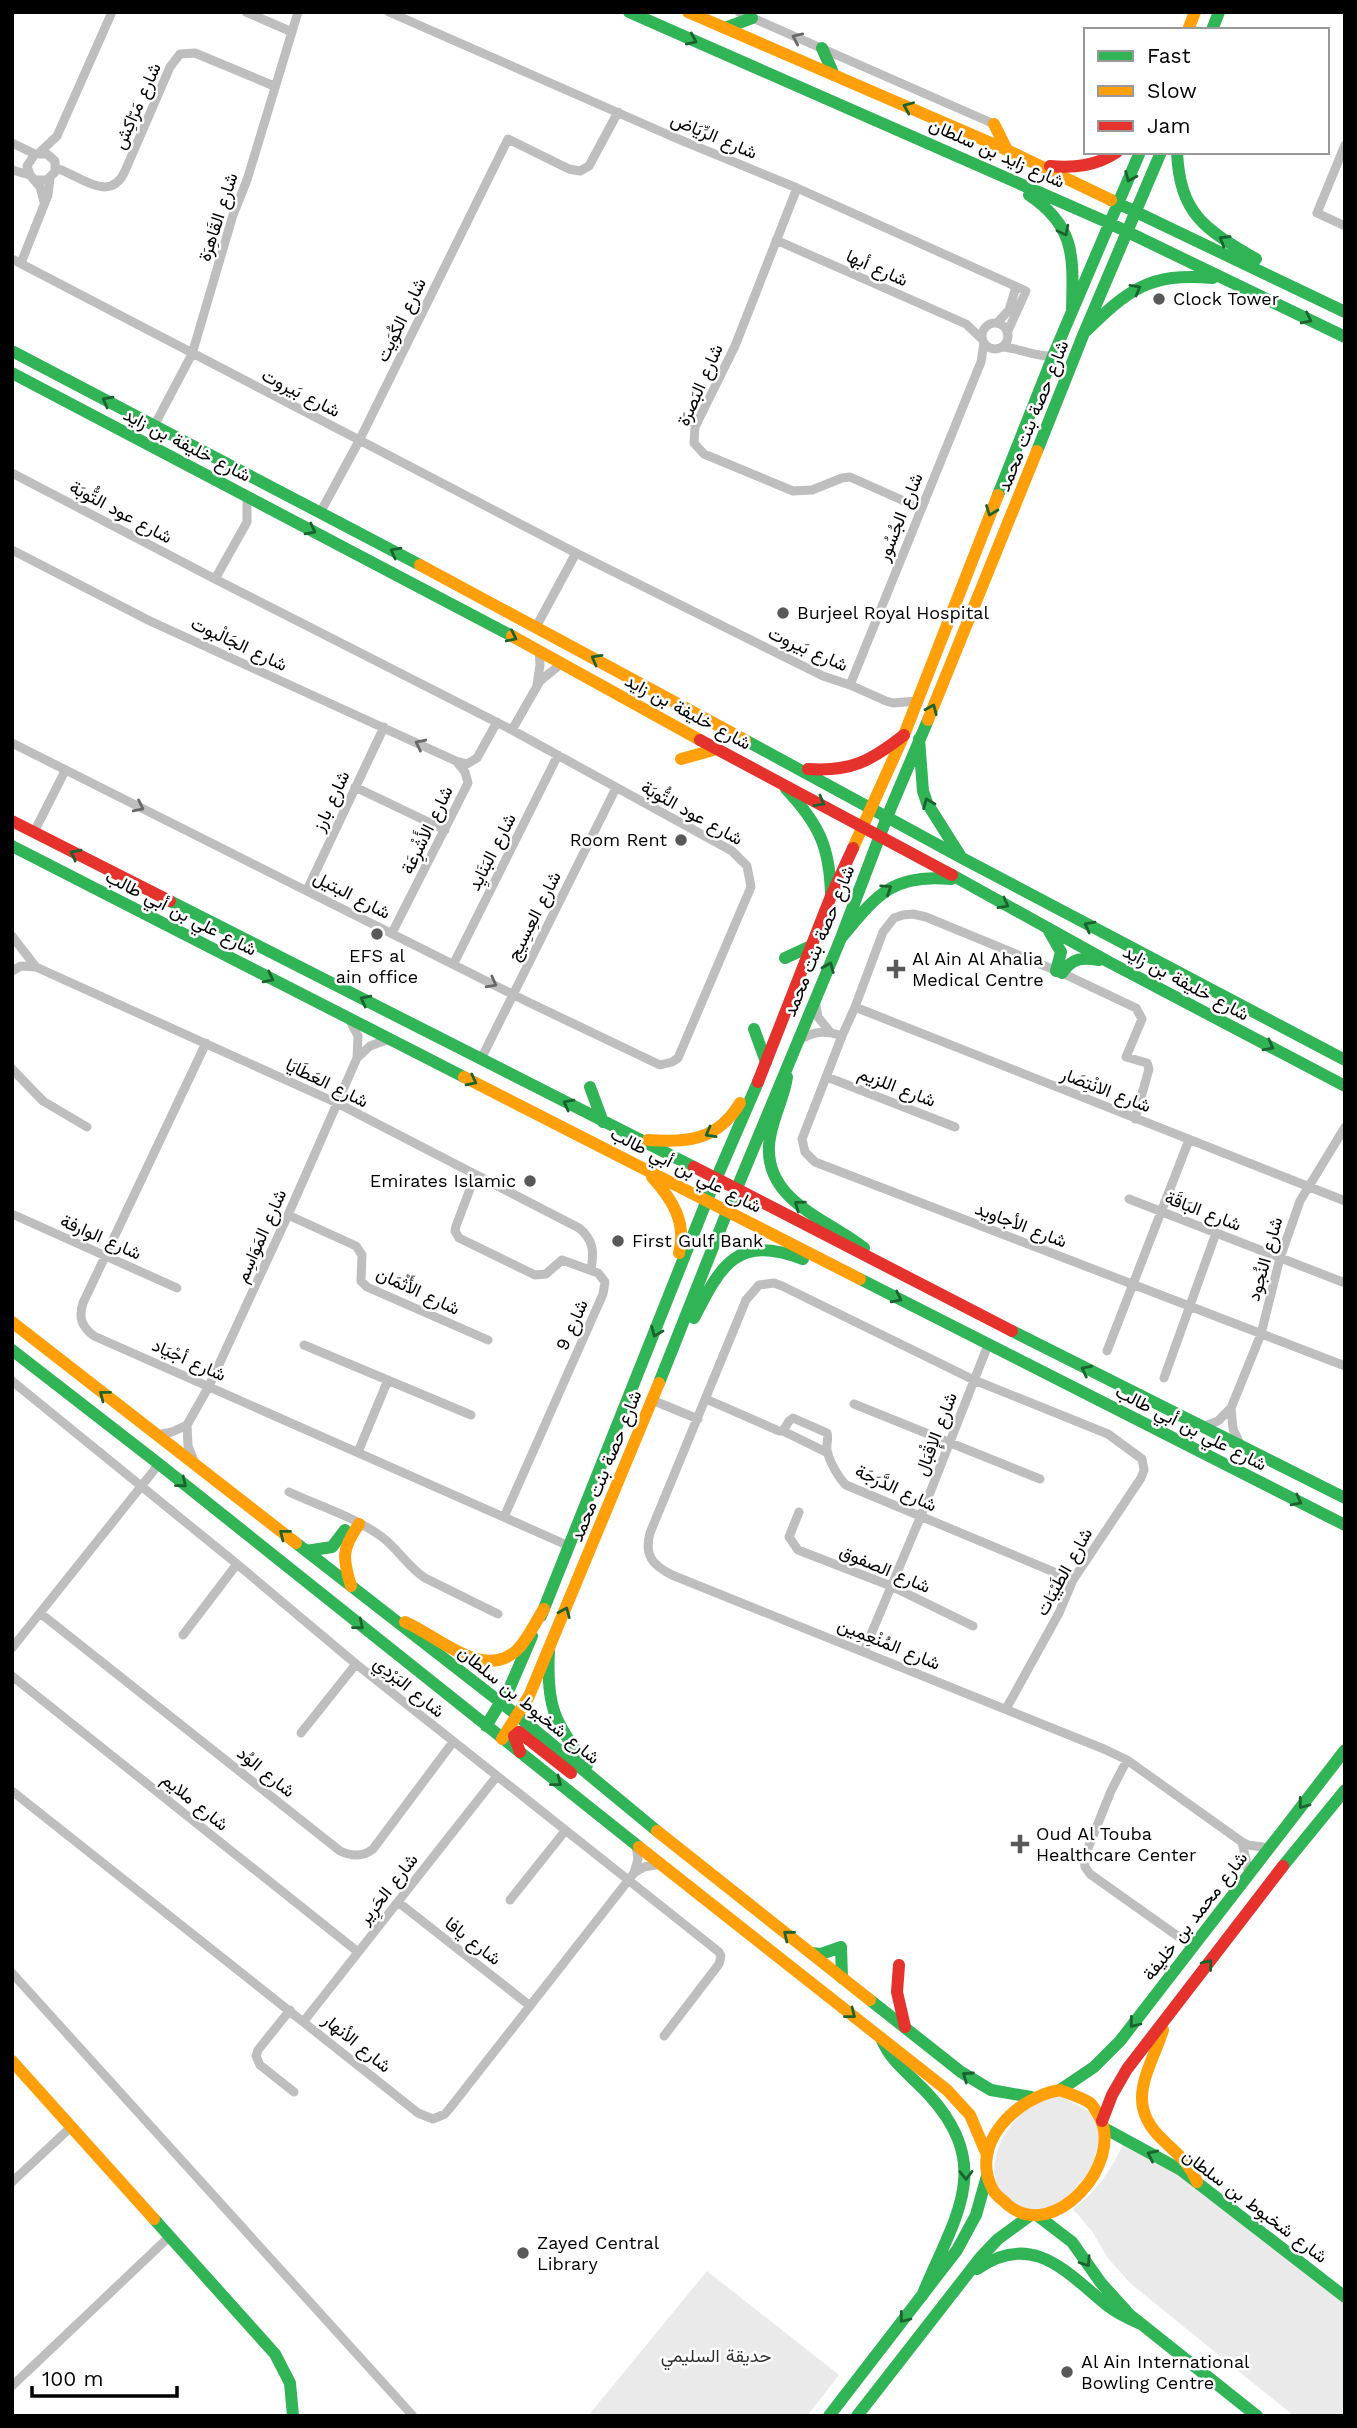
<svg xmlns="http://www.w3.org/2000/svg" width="1357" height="2428" font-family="'Work Sans',Vazirmatn,sans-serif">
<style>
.park{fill:#eaeaea}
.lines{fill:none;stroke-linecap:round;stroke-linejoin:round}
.street{stroke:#bebebe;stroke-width:9}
.fast{stroke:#30b455;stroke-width:12}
.slow{stroke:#ff9f0a;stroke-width:12}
.jam{stroke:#e5322d;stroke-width:12}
.oneway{stroke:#686868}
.oneway2{stroke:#1a632f}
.poi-dot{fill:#595959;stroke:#fff;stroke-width:2.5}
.labels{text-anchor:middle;stroke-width:5;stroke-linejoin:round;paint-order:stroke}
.street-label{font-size:18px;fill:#000;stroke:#fff}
.poi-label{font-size:18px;fill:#000;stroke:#fff;text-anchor:start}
.park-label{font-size:18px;fill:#2f2f2f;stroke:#fff}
</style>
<rect width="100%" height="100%" fill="#fff"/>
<path class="park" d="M1058,2095L1090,2112L1101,2131C1097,2143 1096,2157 1091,2168C1088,2174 1082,2180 1078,2185C1069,2195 1057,2208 1044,2211C1037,2212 1028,2209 1022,2207C987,2195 989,2158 1007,2131C1021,2110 1034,2102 1058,2095Z
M1124,2141L1154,2155L1345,2301V2416H1294L1130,2283L1107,2257L1092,2231L1073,2209C1096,2192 1114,2167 1124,2141Z
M707,2271L839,2375L807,2416H588Z"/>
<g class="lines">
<path class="street" d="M246,12L292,32
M389,12L671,136L797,188L1026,291L1007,333
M739,12L994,124
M12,143L35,154
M1345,145L1317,213L1345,226
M39,153L57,136L112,12
M56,168C79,175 110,205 125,171L170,67L180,54L195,53L274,86
M12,170L30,175
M36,180H47L55,172V161L47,154H35L27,166L30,175L40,187L44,202
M797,188L735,346L695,427L694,443L704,454L793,491L812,490L842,478L850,477L920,508
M776,240L966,324L982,339
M12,259L576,553L823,676L850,685L886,701L893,703L917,701
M21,263L48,195L50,178
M997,323L1009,310L1016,287
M982 336a13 13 0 1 1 26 0a13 13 0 1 1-26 0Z
M1002,347C1020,348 1035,357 1053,356
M154,426L192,354L233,215L247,180L298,12
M12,473L215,579L512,730L732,851L747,866L751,887L678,1058L672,1062L660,1065L528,1002L12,743
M320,513L359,441L508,139L569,169L580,171L589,166L618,112
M12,550L150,621L456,761L467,764L477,758L497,722
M215,579L247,522V496
M536,627L576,553
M537,685L540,665L539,650
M850,685L981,362L984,343
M512,730L540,681L562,663
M355,787L445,830
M34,832L65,771
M307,890L384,727
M392,933L468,783L465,772L456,761
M12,936L36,967
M454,963L558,755
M12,971L21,966L36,967L337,1103L579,1228C594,1240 594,1252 591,1270
M815,1000L818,1017L830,1032
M855,1007L1345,1201
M798,1041C813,1031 825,1030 842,1036
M206,1043L83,1303C78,1318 82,1327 94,1336L569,1546
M357,1058L370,1046L389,1039
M481,1059L616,788
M12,1069L43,1101L87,1127
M827,1077L955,1127
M1135,1119L1149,1069L1147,1063L1126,1057L1142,1019L1136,1008L1062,973L926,917L913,914L903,915L894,918L883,932L855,1007L842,1036L802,1139L805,1152L815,1162L1345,1366
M475,1176L456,1226L455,1231L459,1238L535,1275L546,1274L562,1260L598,1273L605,1282L603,1294L504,1517
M1129,1199L1345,1283
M12,1214L177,1288
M288,1215L356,1246L362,1255L361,1281L367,1287L488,1340
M304,1345L471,1415
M1107,1351L1189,1140
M1164,1378L1216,1233
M12,1381L237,1564L356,1664L719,1952L721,1956L719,1964L664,2036
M706,1399L779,1431H783L789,1421L793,1418L827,1433C829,1439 826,1443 827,1450C829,1461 838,1477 846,1485L1073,1580
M652,1400L698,1419
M854,1404L1040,1479
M1231,1408L1233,1429L1241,1446
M1202,1427L1218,1421L1231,1408L1261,1334L1280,1258L1300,1201L1345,1127
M783,1431L828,1453
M157,1435L172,1432L187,1425
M358,1452L388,1380
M194,1461L188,1446L187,1425L209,1386L288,1215L357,1058L358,1036L349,1019
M289,1492C319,1506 355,1517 382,1537C398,1549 408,1567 425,1578L498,1614
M799,1512L789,1537L798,1550L891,1586L973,1626
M40,1613L340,1851C351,1856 363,1857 373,1849L453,1742
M183,1635L237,1564
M12,1648L159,1464
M864,1651L920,1518L988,1345
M12,1676L358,1952
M1006,1709L1059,1613L1073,1580L1141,1478L1144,1470L1142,1459L1108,1434L974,1380L782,1286L774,1283L759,1285L746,1300L650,1533C644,1555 652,1565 672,1575L1104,1749L1127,1760L1242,1842L1248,1845L1270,1848
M301,1733L356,1664
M1127,1760L1111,1791L1084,1858L1085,1867L1090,1874L1193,1947
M12,1791L418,2113L433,2119L445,2114L454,2103L634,1873L638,1859L636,1845
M1242,1842L1249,1874
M634,1873L644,1867L661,1864
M510,1900L565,1831
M398,1902L529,2005
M12,1973L413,2416
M290,2010L258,2050L256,2056L260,2065L294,2092
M304,2021L497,1776
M12,2182L71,2127
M12,2386L170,2236"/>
<path class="fast" d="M629,12L1109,223L1345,337
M725,28L752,18
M1212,30L1219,12
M822,48L834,75
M1177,152C1180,215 1205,229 1256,259
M1029,195C1077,227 1073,259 1072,312
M1111,200L1345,312
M1084,333C1128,290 1149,272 1213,278
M12,351L420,565
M12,373L512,636
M1037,451L1084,333L1161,152
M998,495L1053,356L1140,152
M919,739L923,791L927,803L961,857
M745,740L962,858L1345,1060
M786,789C819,824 830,847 831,896
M12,846L464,1077
M952,875L1109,962L1345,1086
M170,901L694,1167
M1049,931L1061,952L1056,971
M841,938C876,896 892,873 951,879
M785,958L811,946
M1062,973C1072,958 1082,957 1099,960
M754,1029L766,1062
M787,1077C784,1100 770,1122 769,1146C766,1202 828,1219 864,1248
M590,1087L603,1122
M860,1279L1345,1525
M694,1318C722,1263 737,1235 803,1259
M1012,1331L1345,1498
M12,1350L159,1464L639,1847
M659,1383L727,1212L841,938L887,817L928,720
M296,1543L518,1716L657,1831
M306,1551L332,1547L345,1530
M541,1616L707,1200L758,1082
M549,1651C546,1705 554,1723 587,1765
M486,1726L510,1687L532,1636
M1283,1866L1345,1790
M811,1953L821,1954L841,1947L842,1978
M870,2000L961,2072L991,2090L1031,2097
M881,2038C891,2063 912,2076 929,2095C996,2168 953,2219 922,2296
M1060,2090L1094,2067L1120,2041L1345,1750
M1104,2128L1181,2170L1345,2297
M1038,2216L1072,2242L1101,2283L1130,2315L1257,2416
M154,2219L275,2354L290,2383L293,2416
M977,2269C1033,2230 1067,2273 1108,2306C1118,2314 1130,2319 1141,2324
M829,2416L957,2250L976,2215L987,2176
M857,2416L980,2258L998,2239L1031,2215"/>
<path class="slow" d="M688,12L1007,150L1111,200
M1188,30L1195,12
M994,124L1007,150
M420,565L745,740
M512,636L700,740
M928,720L1037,451
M681,759L717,749
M853,848L904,735L998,495
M464,1077L860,1279
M648,1140C688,1143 718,1140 740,1103
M652,1177C672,1199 687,1222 679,1253
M12,1322L296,1543
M351,1586C342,1557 342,1549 359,1524
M405,1622C437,1635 483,1682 517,1650C529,1638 535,1622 544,1609
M502,1739L529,1696L659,1383
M657,1831L870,2000
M639,1847L947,2090L970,2115L987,2155
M1163,2030C1150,2071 1123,2103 1163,2140C1177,2154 1190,2163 1197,2182
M12,2061L154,2219
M1060,2090C1069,2094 1082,2097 1090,2103C1094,2106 1096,2112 1099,2116C1125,2162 1054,2244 1008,2205C1003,2200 996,2196 993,2190C968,2144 1017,2097 1060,2090Z"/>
<path class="jam" d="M1050,166C1075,168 1096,166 1117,152
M700,740L952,875
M808,769C851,772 871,761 904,735
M12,821L170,901
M758,1082L831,896L853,848
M694,1167L1012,1331
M520,1752L514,1736L519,1732L571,1773
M899,1965L897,1992L905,2027
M1102,2121L1112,2095L1127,2069L1283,1866"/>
</g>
<defs><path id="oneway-chevron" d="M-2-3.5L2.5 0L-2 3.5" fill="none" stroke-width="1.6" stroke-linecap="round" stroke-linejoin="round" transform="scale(1.75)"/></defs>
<g class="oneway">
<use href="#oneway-chevron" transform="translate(797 38) rotate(-156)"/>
<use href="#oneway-chevron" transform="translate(420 744) rotate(-154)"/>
<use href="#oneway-chevron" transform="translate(139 807) rotate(26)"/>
<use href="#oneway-chevron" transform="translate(492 983) rotate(28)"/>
</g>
<g class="oneway2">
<use href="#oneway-chevron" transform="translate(692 40) rotate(24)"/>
<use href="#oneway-chevron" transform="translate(908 107) rotate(-157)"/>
<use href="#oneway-chevron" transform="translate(1130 177) rotate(113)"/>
<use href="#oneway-chevron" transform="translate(1064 231) rotate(63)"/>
<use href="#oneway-chevron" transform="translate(1224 240) rotate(-149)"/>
<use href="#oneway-chevron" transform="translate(1136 289) rotate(-30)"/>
<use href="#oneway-chevron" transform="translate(1307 319) rotate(26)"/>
<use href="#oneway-chevron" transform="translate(107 401) rotate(-152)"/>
<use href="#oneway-chevron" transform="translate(991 511) rotate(111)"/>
<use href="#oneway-chevron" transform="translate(311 530) rotate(28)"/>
<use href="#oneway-chevron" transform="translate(395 552) rotate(-152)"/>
<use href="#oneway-chevron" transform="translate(512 637) rotate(26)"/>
<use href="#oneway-chevron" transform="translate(596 659) rotate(-151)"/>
<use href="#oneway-chevron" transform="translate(932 709) rotate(-67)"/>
<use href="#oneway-chevron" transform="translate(820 802) rotate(29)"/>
<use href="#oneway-chevron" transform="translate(928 803) rotate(-112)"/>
<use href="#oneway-chevron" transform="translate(75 854) rotate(-153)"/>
<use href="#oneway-chevron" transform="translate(887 889) rotate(-34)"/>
<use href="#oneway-chevron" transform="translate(1004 904) rotate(29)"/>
<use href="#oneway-chevron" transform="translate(1089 926) rotate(-152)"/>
<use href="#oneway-chevron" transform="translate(829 967) rotate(-67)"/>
<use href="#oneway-chevron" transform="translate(269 978) rotate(27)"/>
<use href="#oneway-chevron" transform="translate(365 1000) rotate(-153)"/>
<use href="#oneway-chevron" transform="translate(1269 1046) rotate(28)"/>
<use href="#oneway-chevron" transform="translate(472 1081) rotate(27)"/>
<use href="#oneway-chevron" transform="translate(568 1104) rotate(-152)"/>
<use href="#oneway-chevron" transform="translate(710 1133) rotate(151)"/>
<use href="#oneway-chevron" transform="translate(799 1205) rotate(-144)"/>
<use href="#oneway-chevron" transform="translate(897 1298) rotate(27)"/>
<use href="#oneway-chevron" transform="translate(656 1332) rotate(112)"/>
<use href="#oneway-chevron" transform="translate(1086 1370) rotate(-153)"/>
<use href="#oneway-chevron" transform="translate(104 1395) rotate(-142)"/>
<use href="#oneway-chevron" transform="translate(182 1483) rotate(39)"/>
<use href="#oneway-chevron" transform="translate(1297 1501) rotate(27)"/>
<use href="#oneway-chevron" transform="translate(284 1534) rotate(-142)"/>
<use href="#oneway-chevron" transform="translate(565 1612) rotate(-67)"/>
<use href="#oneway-chevron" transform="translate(359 1625) rotate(39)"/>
<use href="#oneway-chevron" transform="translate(557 1782) rotate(38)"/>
<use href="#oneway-chevron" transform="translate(1303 1804) rotate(127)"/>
<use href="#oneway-chevron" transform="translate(788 1935) rotate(-141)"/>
<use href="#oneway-chevron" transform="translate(1208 1964) rotate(-52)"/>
<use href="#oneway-chevron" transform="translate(851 2014) rotate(38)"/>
<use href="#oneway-chevron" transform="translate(1134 2023) rotate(128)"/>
<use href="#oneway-chevron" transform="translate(967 2076) rotate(-145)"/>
<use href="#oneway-chevron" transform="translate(1152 2155) rotate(-155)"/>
<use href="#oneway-chevron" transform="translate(966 2175) rotate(89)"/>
<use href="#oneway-chevron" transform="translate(1086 2262) rotate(56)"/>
<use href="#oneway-chevron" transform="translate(904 2318) rotate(128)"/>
</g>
<g class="poi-dot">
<circle cx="1159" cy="299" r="7"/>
<circle cx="783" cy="613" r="7"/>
<circle cx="681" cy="840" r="7"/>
<circle cx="377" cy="934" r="7"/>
<path d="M892.5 958.5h7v7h7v7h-7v7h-7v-7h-7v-7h7z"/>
<circle cx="530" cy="1181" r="7"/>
<circle cx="618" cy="1241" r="7"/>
<path d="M1016.5 1833.5h7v7h7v7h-7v7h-7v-7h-7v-7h7z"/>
<circle cx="523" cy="2253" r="7"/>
<circle cx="1067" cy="2372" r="7"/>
</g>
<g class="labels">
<g class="street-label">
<text transform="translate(137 106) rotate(-66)" y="6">شارع مَرّاكِش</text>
<text transform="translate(714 136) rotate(23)" y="6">شارع الرِّيَاض</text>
<text transform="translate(997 153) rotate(24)" y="6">شارع زايد بن سلطان</text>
<text transform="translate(218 217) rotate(-72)" y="6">شارع القَاهِرَة</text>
<text transform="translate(877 268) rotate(24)" y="6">شارع أبها</text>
<text transform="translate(401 320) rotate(-64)" y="6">شارع الكُوَيت</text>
<text transform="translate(700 385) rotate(-66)" y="6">شارع البَصرَة</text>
<text transform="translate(301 393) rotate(27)" y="6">شارع بَيروت</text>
<text transform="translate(1033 416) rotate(-68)" y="6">شارع حصة بنت محمد</text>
<text transform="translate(187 445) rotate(27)" y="6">شارع خليفة بن زايد</text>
<text transform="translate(121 512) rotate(28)" y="6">شارع عود التُّوبَة</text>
<text transform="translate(900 517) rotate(-68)" y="6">شارع الجُسُور</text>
<text transform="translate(239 644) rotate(25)" y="6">شارع الجَالْبوت</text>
<text transform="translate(808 649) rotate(24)" y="6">شارع بَيروت</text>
<text transform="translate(688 712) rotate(28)" y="6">شارع خليفة بن زايد</text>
<text transform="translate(331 801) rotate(-65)" y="6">شارع بارز</text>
<text transform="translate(692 813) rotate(29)" y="6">شارع عود التُّوبَة</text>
<text transform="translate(427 830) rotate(-64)" y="6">شارع الأَشْرِعَة</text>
<text transform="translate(492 852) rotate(-63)" y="6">شارع البَنَايِد</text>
<text transform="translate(352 895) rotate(27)" y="6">شارع البتيل</text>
<text transform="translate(181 913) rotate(27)" y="6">شارع علي بن أبي طالب</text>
<text transform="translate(534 916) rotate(-63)" y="6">شارع العِسِيج</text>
<text transform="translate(819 941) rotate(-68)" y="6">شارع حصة بنت محمد</text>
<text transform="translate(1186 983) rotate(28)" y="6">شارع خليفة بن زايد</text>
<text transform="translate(327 1083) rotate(26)" y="6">شارع العَطَايَا</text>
<text transform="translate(897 1087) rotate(21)" y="6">شارع اللزيم</text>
<text transform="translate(1106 1090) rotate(21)" y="6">شارع الانْتِصَار</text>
<text transform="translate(686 1170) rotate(27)" y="6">شارع علي بن أبي طالب</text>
<text transform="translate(1203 1211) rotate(21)" y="6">شارع البَاقَة</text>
<text transform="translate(1021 1225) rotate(21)" y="6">شارع الأجاويد</text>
<text transform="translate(261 1236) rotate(-66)" y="6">شارع المَوَاسِم</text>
<text transform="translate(101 1237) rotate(24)" y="6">شارع الوارفة</text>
<text transform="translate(1265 1259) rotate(-74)" y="6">شارع النُجود</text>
<text transform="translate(418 1291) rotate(25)" y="6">شارع الأَثْمَان</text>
<text transform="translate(572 1325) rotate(-66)" y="6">شارع 9</text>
<text transform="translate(189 1360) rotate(24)" y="6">شارع أجْيَاد</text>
<text transform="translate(1191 1428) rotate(27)" y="6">شارع علي بن أبي طالب</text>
<text transform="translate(936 1434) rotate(-69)" y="6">شارع الإِقْبَال</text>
<text transform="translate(606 1466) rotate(-68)" y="6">شارع حصة بنت محمد</text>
<text transform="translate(896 1488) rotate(25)" y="6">شارع الدَّرَجَة</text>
<text transform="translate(885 1569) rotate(23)" y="6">شارع الصفوق</text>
<text transform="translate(1064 1572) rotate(-61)" y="6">شارع الطَيْبَات</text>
<text transform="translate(889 1644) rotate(22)" y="6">شارع المُنْعِمِين</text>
<text transform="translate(409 1687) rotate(39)" y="6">شارع البَرْدِي</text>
<text transform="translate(529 1705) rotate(39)" y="6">شارع شخبوط بن سلطان</text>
<text transform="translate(266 1772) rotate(39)" y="6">شارع الوُد</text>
<text transform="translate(195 1802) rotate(39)" y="6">شارع ملايم</text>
<text transform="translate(388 1889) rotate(-52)" y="6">شارع الحَرِير</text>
<text transform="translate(1195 1916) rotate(-52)" y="6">شارع محمد بن خليفة</text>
<text transform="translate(473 1941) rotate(38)" y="6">شارع يافا</text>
<text transform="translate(357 2043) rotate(39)" y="6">شارع الأنهار</text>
<text transform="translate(1255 2206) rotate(37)" y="6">شارع شخبوط بن سلطان</text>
</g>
<g class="poi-label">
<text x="1173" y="305">Clock Tower</text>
<text x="797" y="619">Burjeel Royal Hospital</text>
<text x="667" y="846" text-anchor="end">Room Rent</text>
<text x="377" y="962" text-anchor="middle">EFS al<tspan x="377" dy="21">ain office</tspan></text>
<text x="912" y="965">Al Ain Al Ahalia<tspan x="912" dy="21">Medical Centre</tspan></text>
<text x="516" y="1187" text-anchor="end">Emirates Islamic</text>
<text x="632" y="1247">First Gulf Bank</text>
<text x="1036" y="1840">Oud Al Touba<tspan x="1036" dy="21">Healthcare Center</tspan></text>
<text x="537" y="2249">Zayed Central<tspan x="537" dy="21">Library</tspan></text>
<text x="1081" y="2368">Al Ain International<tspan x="1081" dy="21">Bowling Centre</tspan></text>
</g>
<g class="park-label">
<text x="716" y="2362">حديقة السليمي</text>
</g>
</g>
<rect width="1357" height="2428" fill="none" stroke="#000000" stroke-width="28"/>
<rect x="1084" y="28" width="245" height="126" fill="#ffffff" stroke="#999999" stroke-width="2"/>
<rect x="1098" y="51" width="35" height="10" fill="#30b455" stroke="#999999" stroke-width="2"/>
<text x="1147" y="63" font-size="21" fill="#000000">Fast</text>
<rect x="1098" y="86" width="35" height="10" fill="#ff9f0a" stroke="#999999" stroke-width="2"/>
<text x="1147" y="98" font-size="21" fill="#000000">Slow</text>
<rect x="1098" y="121" width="35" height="10" fill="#e5322d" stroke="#999999" stroke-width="2"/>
<text x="1147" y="133" font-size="21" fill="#000000">Jam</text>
<path d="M32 2386v10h145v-10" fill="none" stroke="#000000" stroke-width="3.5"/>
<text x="42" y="2386" font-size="21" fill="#000000" stroke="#ffffff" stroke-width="5" paint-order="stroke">100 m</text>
</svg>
